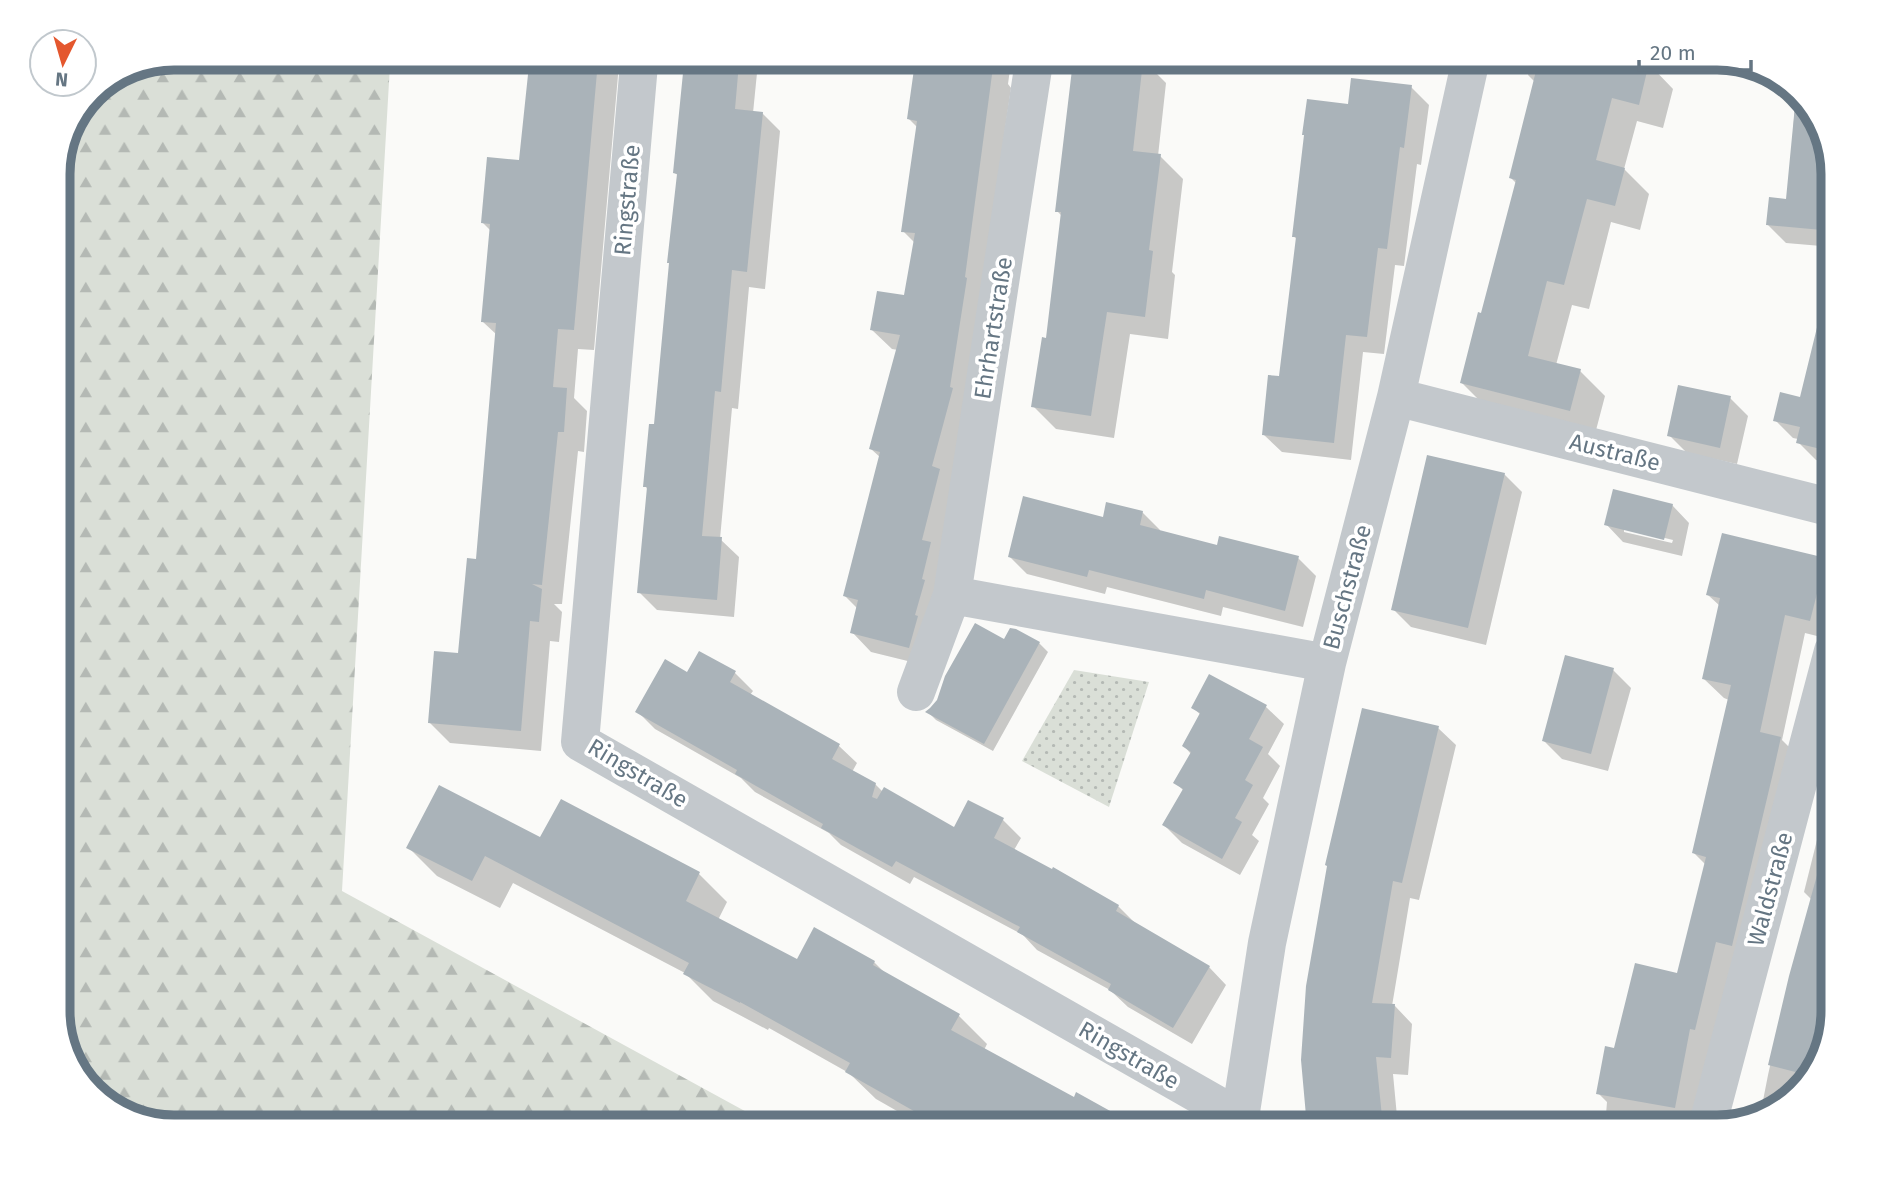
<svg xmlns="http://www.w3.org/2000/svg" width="1891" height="1185" font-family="'Fira Sans',sans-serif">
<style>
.forest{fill:url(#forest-firs)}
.park{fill:url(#park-dots)}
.shadow{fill:#0003;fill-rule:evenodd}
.building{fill:#aab3b9}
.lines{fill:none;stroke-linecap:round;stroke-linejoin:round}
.minor{stroke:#c3c8cc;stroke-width:38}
.labels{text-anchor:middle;stroke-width:7;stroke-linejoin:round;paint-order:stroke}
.street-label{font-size:23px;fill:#657683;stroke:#fff}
.rim{fill:none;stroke:#657683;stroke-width:9}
</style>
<defs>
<pattern id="forest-firs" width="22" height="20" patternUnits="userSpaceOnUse" patternTransform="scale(1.75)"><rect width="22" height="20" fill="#dadfd7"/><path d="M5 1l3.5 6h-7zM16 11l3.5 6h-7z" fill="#b4b9b4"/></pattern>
<pattern id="park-dots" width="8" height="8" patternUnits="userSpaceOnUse" patternTransform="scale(1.75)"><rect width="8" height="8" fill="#dadfd7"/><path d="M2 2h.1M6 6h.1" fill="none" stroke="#b4b9b4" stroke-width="1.8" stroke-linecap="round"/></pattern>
</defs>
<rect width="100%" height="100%" fill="#fafaf8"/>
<path class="forest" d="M390,65L342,891L774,1127H175L116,1111L74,1069L58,1018V167L92,92L130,66Z"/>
<path class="park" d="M1074,670L1149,682L1109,807L1022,761Z"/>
<path class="shadow" d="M1625,58L1649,64L1673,89L1663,128L1637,121L1624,169L1649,194L1640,230L1611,222L1589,309L1572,305L1556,365L1580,371L1605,396L1595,434L1487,408L1462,383L1483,315L1517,184L1511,178L1535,82L1528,75L1532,59Z
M1075,61H1144L1166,83L1158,156H1160L1183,179L1172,272L1175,275L1168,339L1130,334L1114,438L1056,429L1033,406L1048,340L1062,216L1057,211Z
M916,62H1011L1008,84L1011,88L928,666L871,652L852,632L858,609L845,596L881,458L871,449L898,350L892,349L872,330L906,297L915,243L903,231L917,127L909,119Z
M686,63H758L753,113H762L780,131L765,289L749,287L738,409L732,408L720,539L739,557L734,617L657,610L639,592L648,490L645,486L656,426L679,176L675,173Z
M535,64H619L594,350L578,349L574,398L587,411L584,452L578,451L562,604H554L562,612L559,642L550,641L541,751L450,743L429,722L459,655L477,561L497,335L483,322L491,231L483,223L521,162Z
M1779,77L1817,116L1833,167V247L1786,243L1768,225L1788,201L1795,105L1778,88Z
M1411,87L1429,105L1421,165L1417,164L1404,266L1395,265L1384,354L1363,352L1351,460L1282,452L1264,435L1280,378L1298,240L1293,236L1350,106Z
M1823,312L1833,314V464L1816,460L1798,442V439L1793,438L1775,420L1801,399Z
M1730,398L1748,416L1737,464L1687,453L1669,435Z
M1504,474L1522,492L1486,645L1411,627L1393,609Z
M1672,505L1689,523L1682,556L1623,542L1606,524ZM1624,528L1673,540L1672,543L1624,532Z
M1142,512L1160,530V532L1219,547L1298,558L1316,576L1303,627L1223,607L1221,616L1107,587L1105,594L1027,574L1009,556L1104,519Z
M1825,560L1833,568V624L1829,639L1805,633L1782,740L1800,758L1694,1127H1605L1607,1102L1598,1093L1615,1050L1679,976L1706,865L1694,853L1729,700L1724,698L1704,679L1720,606L1708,595Z
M1015,630L1039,643L1048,652L993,751L936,720L928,712Z
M700,653L735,673L753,691L750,695L839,746L857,763L852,772L875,784L883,792L955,829L1003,820L1021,838L1014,850L1118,906L1136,924L1209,967L1226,985L1192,1044L1128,1007L1110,990L1037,950L1023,935L914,877L910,884L841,845L829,833L755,792L741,778L655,729L637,711L688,674Z
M1613,670L1631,688L1608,771L1562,759L1544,741Z
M1266,707L1284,724L1268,754L1280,766L1263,798L1269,804L1252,835L1259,841L1240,875L1182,843L1164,825L1184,791L1176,783L1191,754L1184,746L1201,715L1193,708Z
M1438,728L1456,745L1419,900L1410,898L1392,1006H1395L1412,1024L1408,1075L1393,1074L1398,1127H1309L1303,1060Z
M562,801L699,874L727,902L718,920L798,961L874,962L887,975L959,1016L987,1044L984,1050L1074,1100L1077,1095L1135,1127H925L876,1099L849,1073L769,1028L768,1030L713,1001L685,973L513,883L500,908L437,876L409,848L541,840Z
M1833,823V1011L1817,1069L1775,1112L1760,1116L1768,1075L1790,976L1812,900L1804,892L1817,840L1829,843Z"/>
<path class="building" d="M1632,58L1649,63L1639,105L1612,98L1596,160L1625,168L1615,206L1587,199L1564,285L1547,281L1528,356L1581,369L1570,411L1460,383L1478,312L1481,313L1516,180L1509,178L1539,59Z
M1073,61H1143L1133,151L1161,154L1149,250L1153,251L1145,317L1107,312L1091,416L1031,407L1042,337L1046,338L1061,212H1055Z
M915,62H955L993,67L965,277L967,278L950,387L953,388L932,466L940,469L922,540L931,542L922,579L925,580L915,615L918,616L909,648L850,633L858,600L843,596L880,452L869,449L900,335L870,330L877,291L904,295L915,233L901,232L917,121L907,119Z
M684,63H739L735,109L763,112L747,272L732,270L721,392L715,391L702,536L722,537L717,600L637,593L647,487H643L649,424H654L669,263H667L677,174L673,173Z
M529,65L597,72L574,330L558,329L553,387L567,388L564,432H558L542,585L532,584L542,589L539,622L530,621L521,731L428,723L434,651L458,653L467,558L476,559L496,323L481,322L490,224L481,223L487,157L519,160Z
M1351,78L1412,85L1404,148L1400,147L1387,249L1378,248L1367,337L1346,335L1334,443L1262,435L1268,375L1279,376L1296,237H1292L1304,135H1302L1307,99L1348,104Z
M1796,95L1817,116L1833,167V231L1766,225L1769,197L1786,199Z
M1822,307L1833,308V452L1796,443L1800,427L1773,421L1780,392L1800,397Z
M1678,385L1731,396L1720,448L1667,436Z
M1427,455L1505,473L1468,628L1391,610Z
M1613,489L1673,504L1664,540L1604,525Z
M1023,496L1103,517L1106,502L1143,511L1140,525L1217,545L1219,536L1299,556L1285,611L1206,590L1204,599L1089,570L1087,577L1008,557Z
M1722,533L1826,558L1810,621L1785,615L1760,732L1781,737L1773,773L1732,946L1716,942L1695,1030L1690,1029L1675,1108L1596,1094L1605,1046L1614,1048L1635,963L1677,973L1706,857L1692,853L1731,685L1702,679L1720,598L1706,595Z
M975,623L1004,639L1010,628L1016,629L1040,642L984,744L925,712L930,708L937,700L945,676Z
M699,651L736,671L730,682L840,744L832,759L876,783L872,797L877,799L884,787L954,827L968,800L1004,818L994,838L1052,869L1053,867L1119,905L1116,911L1210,966L1173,1028L1108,990L1111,984L1017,932L1020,927L896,861L892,867L857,848L821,828L823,824L735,774L737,770L635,712L665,659L687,672Z
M1565,655L1614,668L1591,754L1542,741Z
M1209,674L1267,705L1249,739L1263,747L1245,780L1253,785L1235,818L1242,822L1222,859L1162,825L1183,789L1173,783L1191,752L1182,746L1200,713L1191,708Z
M1362,708L1439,726L1402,883L1393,881L1372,1003L1395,1004L1391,1058L1376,1057L1383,1127H1307L1301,1060L1306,986L1327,866L1325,865Z
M439,785L540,837L561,799L700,872L686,901L797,959L814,927L875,961L873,965L960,1014L951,1030L1074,1097L1076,1092L1139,1127H942L845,1072L850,1063L740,1002V1003L683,974L689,963L485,856L472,881L406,848Z
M1824,850L1833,851V1011L1817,1069L1811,1076L1768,1065L1789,976Z"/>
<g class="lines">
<path class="minor" d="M1034,62L952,595L1327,663
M639,64L580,742L1240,1118L1242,1127
M1396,397L1833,508
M916,692L952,595
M1240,1118L1267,943L1327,663L1396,397L1471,59
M1709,1127L1710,1116L1833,651"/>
</g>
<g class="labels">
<g class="street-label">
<text transform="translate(627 200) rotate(-85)" y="8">Ringstraße</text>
<text transform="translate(993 328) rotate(-81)" y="8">Ehrhartstraße</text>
<text transform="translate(1615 452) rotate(14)" y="8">Austraße</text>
<text transform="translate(1347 587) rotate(-75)" y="8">Buschstraße</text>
<text transform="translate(638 773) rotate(31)" y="8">Ringstraße</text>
<text transform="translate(1770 889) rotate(-75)" y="8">Waldstraße</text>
<text transform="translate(1129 1055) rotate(30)" y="8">Ringstraße</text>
</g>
</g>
<path d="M0 0H1891V1185H0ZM174 70H1717A104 104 0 0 1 1821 174V1011A104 104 0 0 1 1717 1115H174A104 104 0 0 1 70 1011V174A104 104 0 0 1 174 70Z" fill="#fff" fill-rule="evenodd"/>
<path class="rim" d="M174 70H1717A104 104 0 0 1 1821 174V1011A104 104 0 0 1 1717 1115H174A104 104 0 0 1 70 1011V174A104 104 0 0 1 174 70Z"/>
<g transform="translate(63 63) rotate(185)"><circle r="33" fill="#ffffff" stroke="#c1c8cd" stroke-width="2"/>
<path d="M0-5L12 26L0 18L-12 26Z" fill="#e4572e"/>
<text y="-10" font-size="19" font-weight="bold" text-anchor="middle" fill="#657683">N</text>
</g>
<path d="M1639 60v10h112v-10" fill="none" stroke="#657683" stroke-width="3.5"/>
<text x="1650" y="60" font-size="21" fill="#657683" stroke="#ffffff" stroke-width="5" paint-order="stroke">20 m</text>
</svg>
